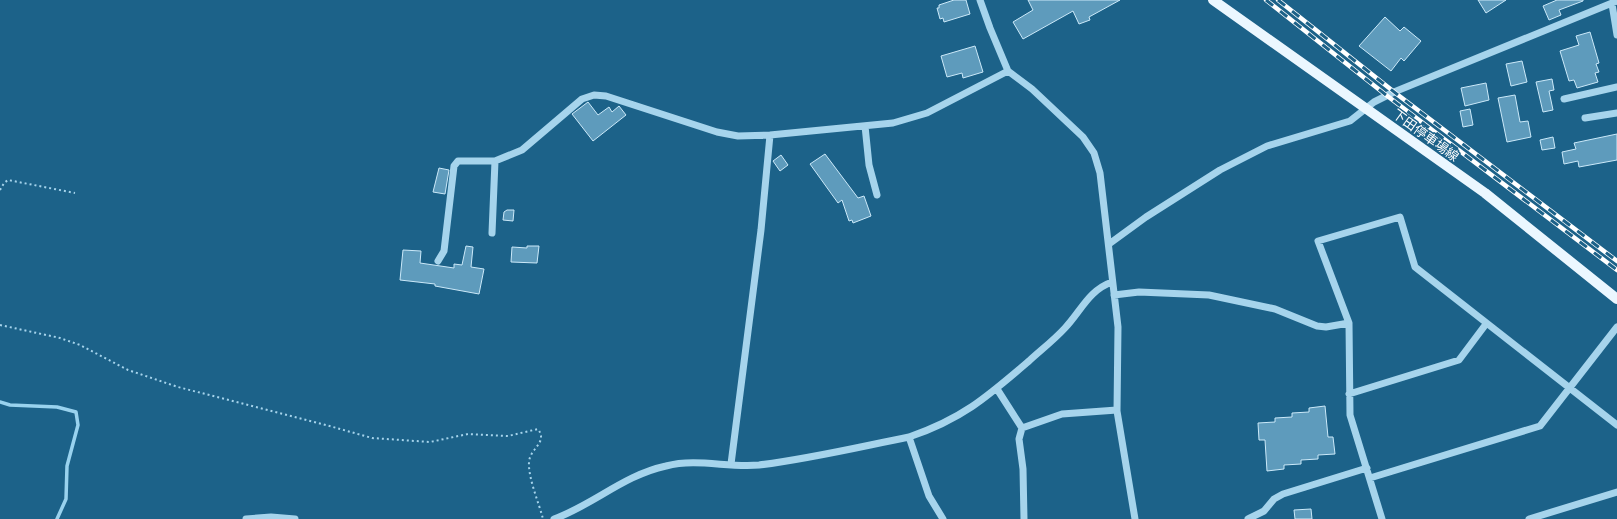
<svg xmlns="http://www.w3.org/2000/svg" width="1617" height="519" font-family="'Fira Sans','Noto Sans JP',sans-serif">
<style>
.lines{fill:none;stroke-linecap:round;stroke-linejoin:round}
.stream{stroke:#99d2ee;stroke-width:3.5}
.building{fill:#5e9bbc;stroke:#cbe9f9}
.path{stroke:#a6d4ec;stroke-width:2;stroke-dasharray:2 3;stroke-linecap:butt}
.minor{stroke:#a6d4ec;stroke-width:7}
.major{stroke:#ebf7ff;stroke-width:10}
.rail-casing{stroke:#fff;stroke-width:4.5}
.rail{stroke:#1c6289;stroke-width:3;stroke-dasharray:9;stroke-linecap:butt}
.labels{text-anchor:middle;stroke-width:3;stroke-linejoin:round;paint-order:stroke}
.street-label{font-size:13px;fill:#fff;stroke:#1c6289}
</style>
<rect width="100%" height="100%" fill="#1c6289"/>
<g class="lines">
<path class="stream" d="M0,402L10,405L57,407L76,412L78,425L67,466L66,499L57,519"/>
</g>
<path class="building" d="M954,0H966L970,14L944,22L943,18L940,19L937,8H939V5Z
M1028,0H1120L1089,17L1090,20L1079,24L1073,11L1023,39L1013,22L1033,10Z
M1478,0H1506L1486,13Z
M1557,0H1583V1L1559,10L1561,15L1549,20L1543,6Z
M1385,17L1400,31L1404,27L1421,41L1404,61L1401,58L1391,71L1359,46Z
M1590,32L1599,63L1596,64L1599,72L1595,73L1598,82L1577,88L1574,80L1569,81L1560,51L1579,45L1576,36Z
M975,46L983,72L963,78L962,73L947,77L941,56Z
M1522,61L1527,82L1511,86L1506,64Z
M1552,79L1554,90L1549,91L1553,110L1543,112L1536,82Z
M1486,83L1489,100L1465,106L1461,88Z
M1515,95L1520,122L1528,121L1531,137L1507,142L1498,98Z
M588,102L598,115L609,107L612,112L619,106L626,115L593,141L572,114Z
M1470,109L1473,125L1463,127L1460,111Z
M1617,134V160L1579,167L1578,161L1564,164L1562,152L1576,149L1574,143Z
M1553,137L1555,148L1542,150L1540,140Z
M825,154L858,198L864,196L871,216L853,223L852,220L849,221L842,200L838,203L810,164Z
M781,155L788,165L780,171L773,161Z
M439,168L449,170L445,194L433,192Z
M507,210H514L513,221L503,220L504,212Z
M466,246L473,247L471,267L484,269L479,294L435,286V284L400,280L403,250L421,251L420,263L454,268V264L462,265Z
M527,246H539L537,263L511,262L512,247L527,248Z
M1325,406L1328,437H1333L1335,454L1318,455V459L1301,460V464L1284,465V469L1267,471L1265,440H1259L1258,423L1275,422V418L1292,417V413L1309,412V408Z
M1311,509L1312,519H1295L1294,510Z"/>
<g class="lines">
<path class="path" d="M0,190L4,183L8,180L75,193
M0,325L60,338L80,345L128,370L178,387L326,425L372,438L430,442L468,434L508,436L538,429C548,443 530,448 529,462C528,478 539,503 543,519"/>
<path class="minor" d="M980,0L990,28L1008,71L1032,89L1083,137L1094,153L1100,173L1118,327L1117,411L1135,519
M1612,4L1617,35
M1564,99L1617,87
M1585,118L1617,113
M865,126L869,165L877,195
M492,233L495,161L522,150L582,99L594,95L606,96L717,132L738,136L770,135L893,123L927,113L1008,71
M1109,244L1146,217L1220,170L1267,146L1350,121L1374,102L1394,92L1617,1
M438,261L444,251L454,166L458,161H495
M1114,295L1139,292L1209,295L1275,309L1317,326L1326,327L1349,323
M997,389L1022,428L1019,439L1023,469L1024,519
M1349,394L1459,360L1486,324
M1022,428L1062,414L1117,410
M909,437L929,496L943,519
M731,464L761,230L770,135
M1370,478L1540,426L1617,327
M246,519L271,517L295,519
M554,519C593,505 624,475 666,466C697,458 728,468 759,465C809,459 859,447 909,437C962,419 987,397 1029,361C1041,350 1054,340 1065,328C1081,311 1089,290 1112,282
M1248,519L1264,511L1274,499L1283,494L1367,468
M1382,519L1350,415L1349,323L1318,241L1400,217L1415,267L1617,425
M1529,519L1617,492"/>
<path class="major" d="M1213,0L1485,193L1617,299"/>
<defs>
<path id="rail" d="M1266,0L1386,95L1617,270
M1278,0L1398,95L1617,261"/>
</defs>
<use href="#rail" class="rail-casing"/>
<use href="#rail" class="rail"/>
</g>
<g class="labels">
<g class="street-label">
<text transform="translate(1426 135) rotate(36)" y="5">下田停車場線</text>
</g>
</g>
</svg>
